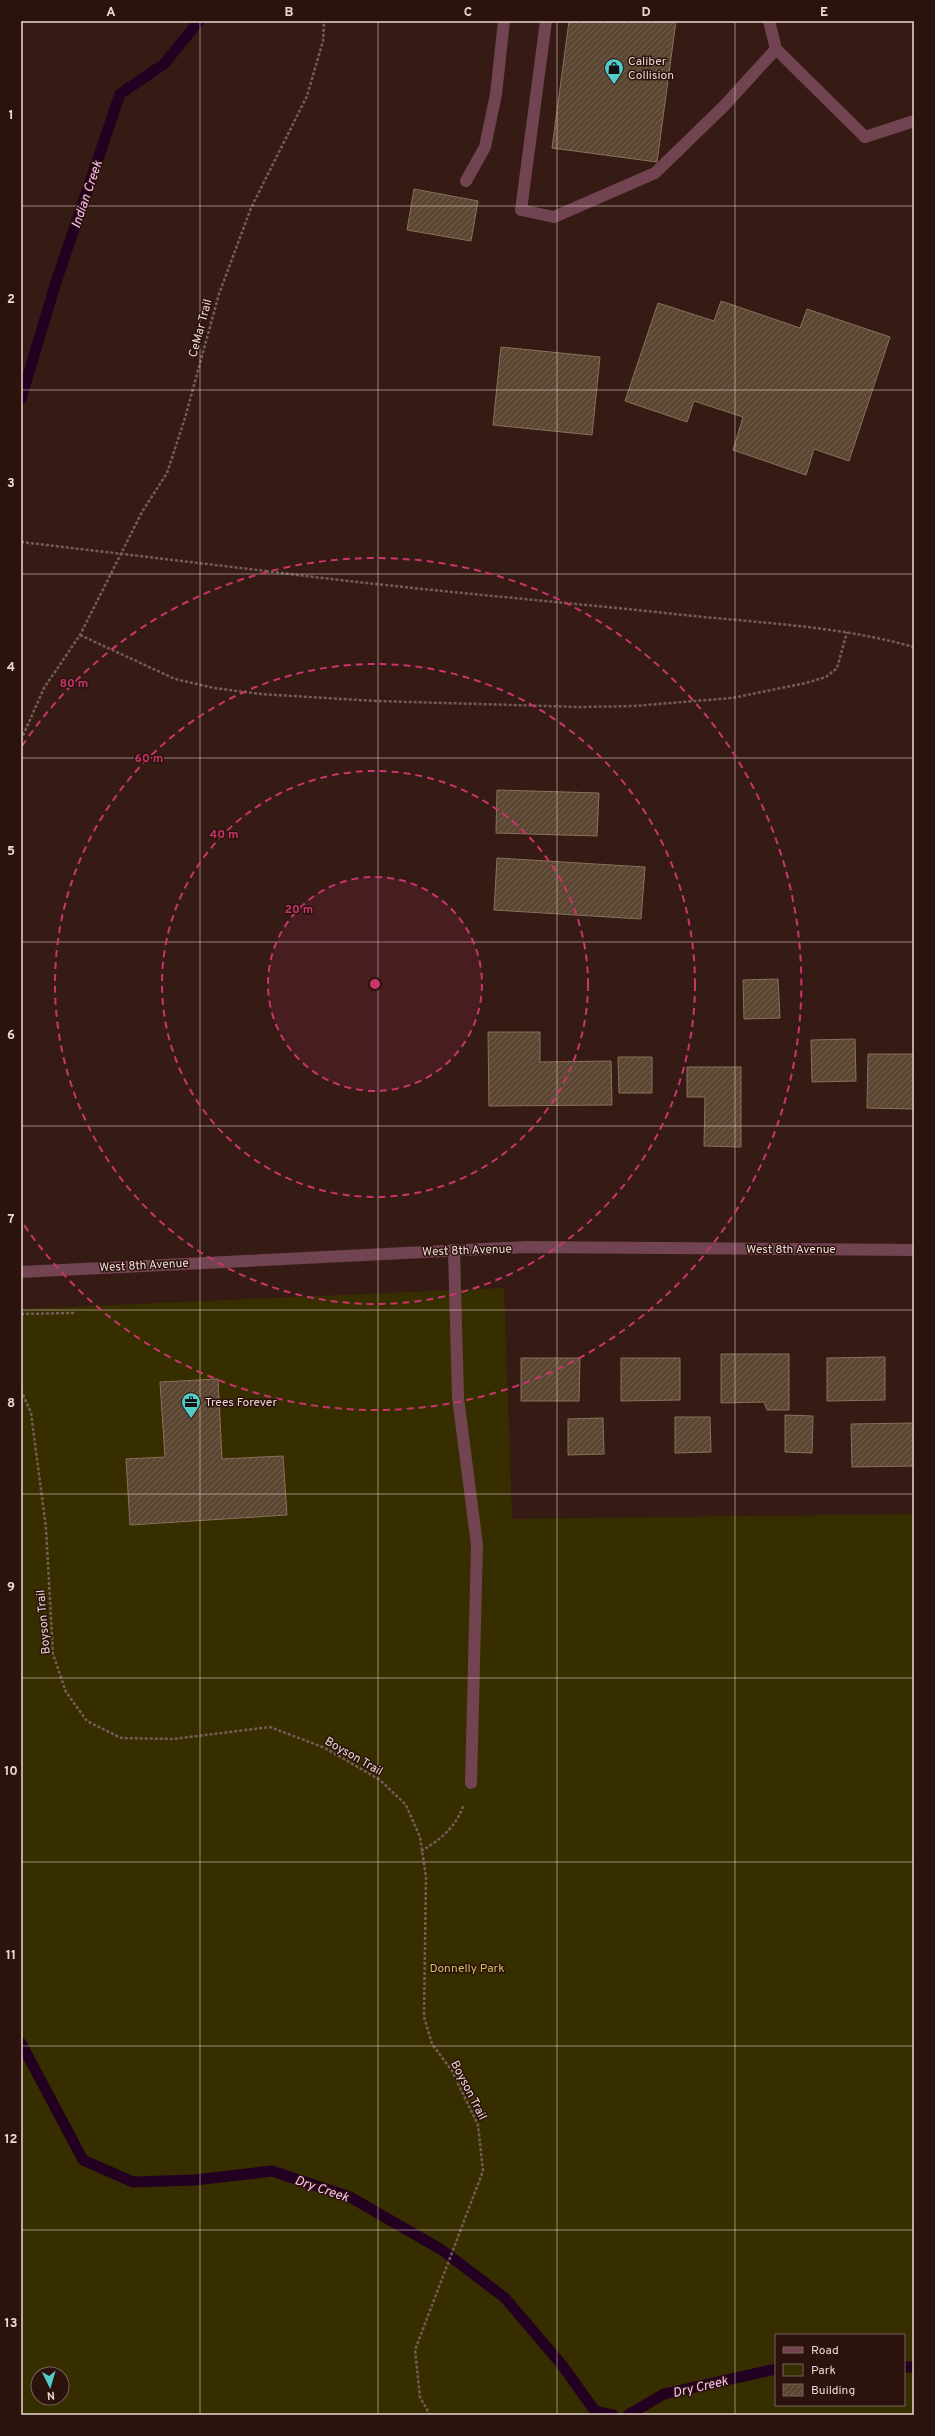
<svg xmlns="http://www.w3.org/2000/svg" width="935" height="2436" font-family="Overpass,sans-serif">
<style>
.green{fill:#372e00;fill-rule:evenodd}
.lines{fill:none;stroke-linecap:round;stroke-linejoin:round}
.stream{stroke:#230021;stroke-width:11}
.building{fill:url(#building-hatch);stroke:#88715b}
.path{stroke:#745c57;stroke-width:2.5;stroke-dasharray:3 2;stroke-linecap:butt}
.lane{stroke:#724350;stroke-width:12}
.street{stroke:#724350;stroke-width:12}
.path-bridge{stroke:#745c57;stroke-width:2.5;stroke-dasharray:3 2;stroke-linecap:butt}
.grid{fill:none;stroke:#ebd8d4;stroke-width:1;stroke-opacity:0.55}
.ring{fill:none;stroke:#c8356d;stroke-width:2;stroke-dasharray:7 5}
.labels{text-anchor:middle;stroke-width:3;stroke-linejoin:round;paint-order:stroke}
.poi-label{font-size:12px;fill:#ebd8d4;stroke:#2b120c;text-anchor:start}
.street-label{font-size:12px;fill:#ebd8d4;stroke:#2b120c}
.park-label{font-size:12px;fill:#d3bf5f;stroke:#2b120c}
.water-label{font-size:13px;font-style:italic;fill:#fec2f6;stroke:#2b120c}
.centre{fill:#c8356d;stroke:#2b120c;stroke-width:2}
.ring-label{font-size:12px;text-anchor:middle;font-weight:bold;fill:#c8356d;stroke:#2b120c;stroke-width:3;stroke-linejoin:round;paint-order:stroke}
.neatline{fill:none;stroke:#ebd8d4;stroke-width:1.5}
.grid-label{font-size:13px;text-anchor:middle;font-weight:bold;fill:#ebd8d4}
</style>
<defs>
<pattern id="building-hatch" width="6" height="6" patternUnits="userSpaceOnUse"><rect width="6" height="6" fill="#5b4631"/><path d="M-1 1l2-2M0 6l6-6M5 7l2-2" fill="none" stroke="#73604e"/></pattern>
</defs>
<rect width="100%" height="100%" fill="#361b15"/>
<path class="green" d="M504,1288L512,1519L914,1514V2415H21V1309ZM776,2335H904V2405H776ZM38,2374H62V2398H38Z"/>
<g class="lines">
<path class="stream" d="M21,399L56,282L120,94L164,64L199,21
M21,2043L83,2160L133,2182L195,2180L272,2171L350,2197L442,2250L505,2298L562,2365L595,2411L613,2415
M904,2367H914
M628,2415L664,2394L776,2369"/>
</g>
<path class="building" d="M569,21H676L657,162L552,148Z
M414,189L478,201L471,241L407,230Z
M721,301L800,328L807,309L890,337L849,461L814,449L806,475L733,450L743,417L694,401L687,422L625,401L658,303L714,321Z
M501,347L600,357L592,435L493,425Z
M497,790L599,793L597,836L496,833Z
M497,858L645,867L641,919L494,910Z
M778,979L780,1018L744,1019L743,980Z
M488,1032H540V1062L611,1061L612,1105L489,1106Z
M855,1039L856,1081L812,1082L811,1040Z
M868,1054H914V1109L867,1108Z
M618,1057H652V1093H619Z
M687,1067H741V1147L704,1146L705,1097H687Z
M721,1354H789V1410H767L764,1402L721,1403Z
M885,1357V1400L827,1401V1358Z
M521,1358H580L579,1401H521Z
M621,1358H680V1400L621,1401Z
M218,1379L222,1459L283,1456L287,1515L130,1525L126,1459L165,1457L160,1382Z
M785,1415L813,1416L812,1453L785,1452Z
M675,1417H710L711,1452L675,1453Z
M603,1418L604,1454L568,1455V1419Z
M914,1423V1466L852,1467L851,1424Z"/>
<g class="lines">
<path class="path" d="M266,571C404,589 544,600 684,615C761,623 839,626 914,647
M80,635L175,679L214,688L260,694L376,701L580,707L634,706L732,698L806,683L826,677L837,668L847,632
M21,740L44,688L80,635L142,512L167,473L185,418L219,294L251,208L307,96L323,41L324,21
M21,1314L75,1313
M21,1390L31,1413L46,1528L53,1654L66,1692L87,1721L121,1738L173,1739L270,1727L325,1748L380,1780L406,1805L420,1837L426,1877L424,2017L432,2044L452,2071L478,2125L483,2171L415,2350L420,2397L430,2415
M421,1851C439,1841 457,1826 463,1806"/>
<path class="lane" d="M546,21L521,210L554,217L655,173L724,106L776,49
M769,21L776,49L865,137
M466,181L485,147L496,94L504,21
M454,1250L458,1398L477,1545L471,1783"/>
<path class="street" d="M865,137L914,121
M21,1272L527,1247L914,1250"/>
<path class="path-bridge" d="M21,542L266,571"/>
</g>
<path class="grid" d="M200,21V2415M378,21V2415M557,21V2415M735,21V2415M21,206H914M21,390H914M21,574H914M21,758H914M21,942H914M21,1126H914M21,1310H914M21,1494H914M21,1678H914M21,1862H914M21,2046H914M21,2230H914"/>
<circle cx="375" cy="984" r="107" fill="#c8356d" fill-opacity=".12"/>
<g class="ring">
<circle cx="375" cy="984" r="107"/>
<circle cx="375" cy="984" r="213"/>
<circle cx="375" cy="984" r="320"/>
<path d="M22 746A426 426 0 1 1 22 1222"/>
</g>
<defs>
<symbol id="shop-pin" viewBox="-11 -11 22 30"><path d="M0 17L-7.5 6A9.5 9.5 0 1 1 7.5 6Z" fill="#53cdca" stroke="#2b120c"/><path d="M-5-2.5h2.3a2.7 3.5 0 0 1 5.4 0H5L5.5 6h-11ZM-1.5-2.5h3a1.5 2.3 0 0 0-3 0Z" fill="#111"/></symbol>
<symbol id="office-pin" viewBox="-11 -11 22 30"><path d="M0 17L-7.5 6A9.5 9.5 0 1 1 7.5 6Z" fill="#53cdca" stroke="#2b120c"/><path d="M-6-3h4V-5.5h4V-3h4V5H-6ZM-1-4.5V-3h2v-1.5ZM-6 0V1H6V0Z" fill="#111"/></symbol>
</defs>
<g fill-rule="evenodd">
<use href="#shop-pin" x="603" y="57" width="22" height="30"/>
<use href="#office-pin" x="180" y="1391" width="22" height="30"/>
</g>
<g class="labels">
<g class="poi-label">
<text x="628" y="65">Caliber<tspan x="628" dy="14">Collision</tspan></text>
<text x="205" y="1406">Trees Forever</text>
</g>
<g class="street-label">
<text transform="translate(200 328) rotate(-75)" y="4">CeMar Trail</text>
<text x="791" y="1253">West 8th Avenue</text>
<text transform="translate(467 1250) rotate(-2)" y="4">West 8th Avenue</text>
<text transform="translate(144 1265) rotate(-3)" y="4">West 8th Avenue</text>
<text transform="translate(43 1622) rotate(-95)" y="4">Boyson Trail</text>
<text transform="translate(354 1756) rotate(30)" y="4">Boyson Trail</text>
<text transform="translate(469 2090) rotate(63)" y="4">Boyson Trail</text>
</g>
<g class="park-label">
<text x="467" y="1972">Donnelly Park</text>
</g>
<g class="water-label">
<text transform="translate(86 194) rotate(-71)" y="5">Indian Creek</text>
<text transform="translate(322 2188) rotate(19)" y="5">Dry Creek</text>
<text transform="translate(700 2386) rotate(-13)" y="5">Dry Creek</text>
</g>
</g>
<circle cx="375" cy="984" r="6" class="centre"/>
<g class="ring-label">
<text x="74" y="687">80 m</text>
<text x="149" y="762">60 m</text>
<text x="224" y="838">40 m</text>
<text x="299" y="913">20 m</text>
</g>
<rect width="935" height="2436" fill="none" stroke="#2b120c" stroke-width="44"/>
<rect x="775" y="2334" width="130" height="72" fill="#2b120c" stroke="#78615c"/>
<rect x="783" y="2347" width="20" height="6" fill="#724350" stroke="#78615c"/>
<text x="811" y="2354" font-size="12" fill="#ebd8d4">Road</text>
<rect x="783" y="2364" width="20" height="12" fill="#372e00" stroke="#78615c"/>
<text x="811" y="2374" font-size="12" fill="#ebd8d4">Park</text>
<rect x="783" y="2384" width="20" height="12" fill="url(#building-hatch)" stroke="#78615c"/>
<text x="811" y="2394" font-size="12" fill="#ebd8d4">Building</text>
<g transform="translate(50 2386) rotate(175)"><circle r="19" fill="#2b120c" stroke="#78615c"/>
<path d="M0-3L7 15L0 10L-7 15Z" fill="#53cdca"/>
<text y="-6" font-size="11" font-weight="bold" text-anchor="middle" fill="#ebd8d4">N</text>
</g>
<rect x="22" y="22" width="891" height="2392" class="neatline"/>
<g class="grid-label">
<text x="111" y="16">A</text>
<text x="289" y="16">B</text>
<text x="468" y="16">C</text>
<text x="646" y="16">D</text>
<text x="824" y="16">E</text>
<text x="11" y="119">1</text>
<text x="11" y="303">2</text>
<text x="11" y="487">3</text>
<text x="11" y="671">4</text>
<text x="11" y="855">5</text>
<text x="11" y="1039">6</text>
<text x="11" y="1223">7</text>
<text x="11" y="1407">8</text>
<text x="11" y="1591">9</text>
<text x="11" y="1775">10</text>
<text x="11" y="1959">11</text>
<text x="11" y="2143">12</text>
<text x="11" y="2327">13</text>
</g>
</svg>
